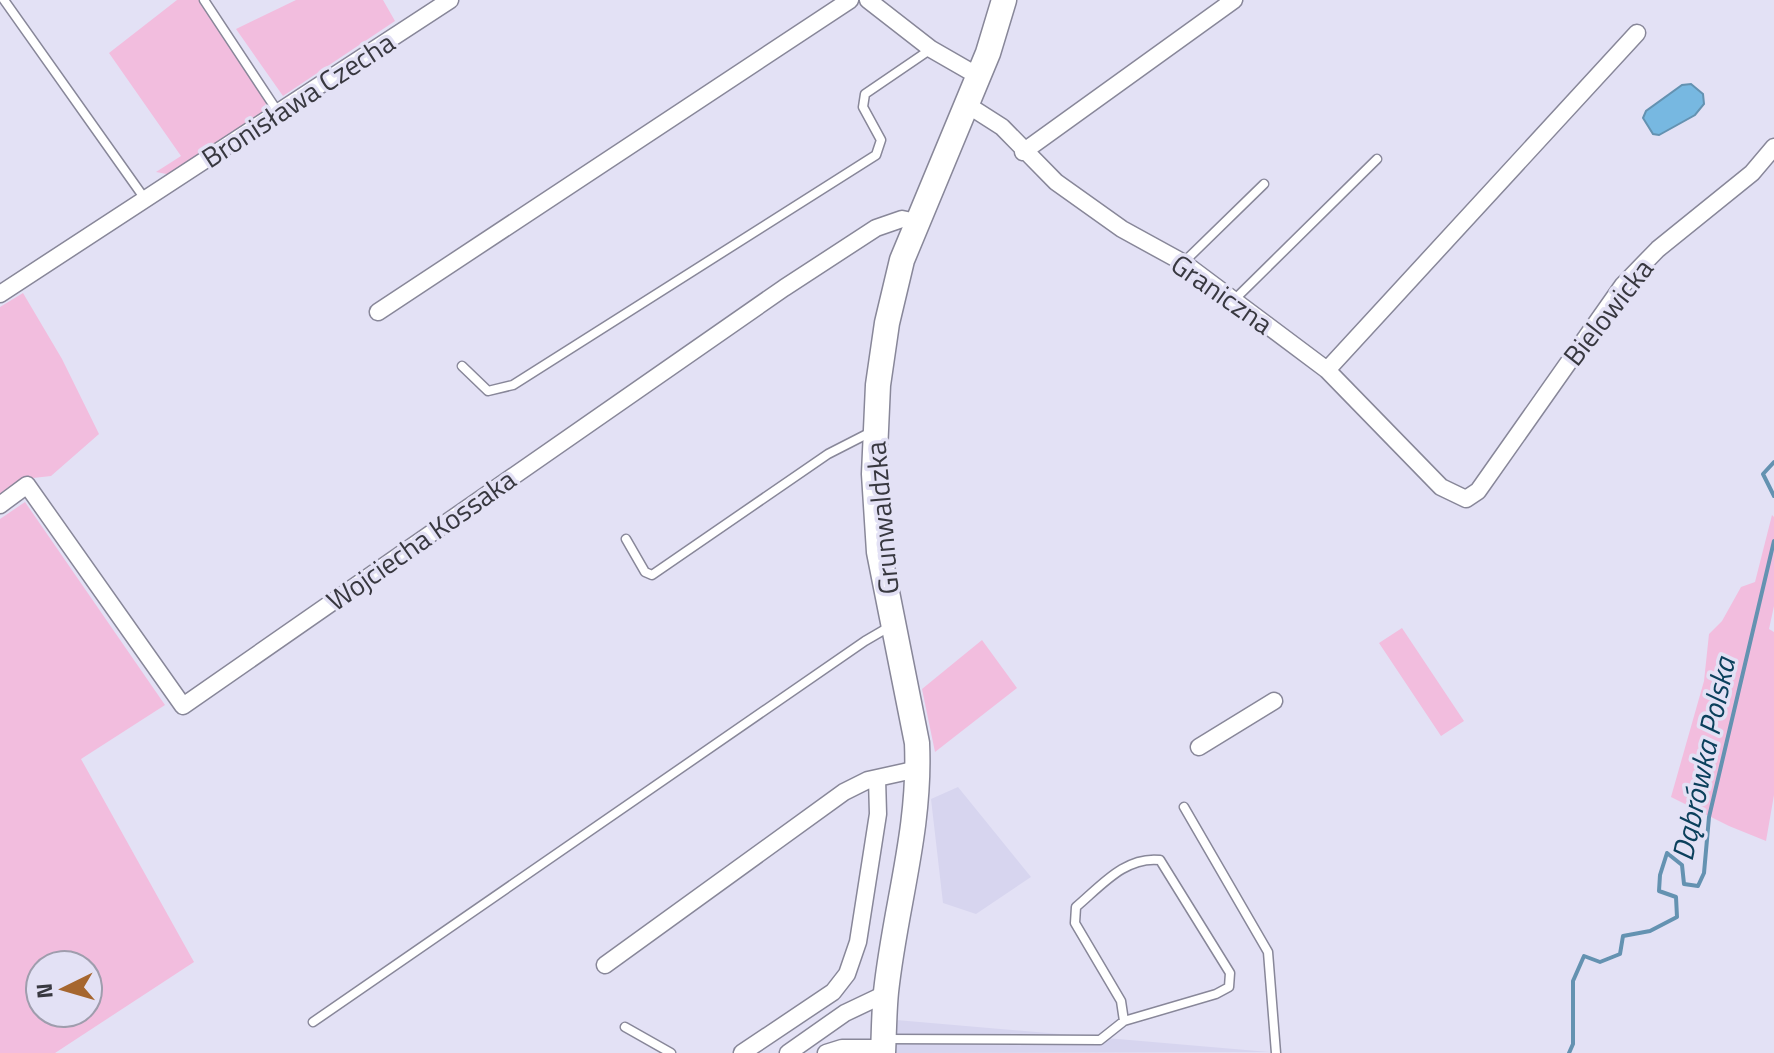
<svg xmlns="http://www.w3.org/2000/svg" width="1774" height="1053" font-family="'Titillium Web',sans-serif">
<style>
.built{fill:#d7d5ef}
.green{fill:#f2bdde;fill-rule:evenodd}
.water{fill:#77b8e1;stroke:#6492b1;stroke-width:2}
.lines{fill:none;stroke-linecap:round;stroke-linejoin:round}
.stream{stroke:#6492b1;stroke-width:4}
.lane-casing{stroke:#888799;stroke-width:11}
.street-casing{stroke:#888799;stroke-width:19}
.secondary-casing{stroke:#888799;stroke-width:27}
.lane{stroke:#fff;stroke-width:8}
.street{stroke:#fff;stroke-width:16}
.secondary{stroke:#fff;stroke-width:24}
.labels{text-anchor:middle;stroke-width:7;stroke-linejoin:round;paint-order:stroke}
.street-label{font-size:28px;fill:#383840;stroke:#e3e1f5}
.water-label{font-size:30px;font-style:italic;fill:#0b405c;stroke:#e3e1f5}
</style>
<rect width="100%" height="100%" fill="#e3e1f5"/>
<path class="built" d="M958,787L1031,877L976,914L943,903L931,799Z
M896,1020L1269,1052L896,1053Z"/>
<path class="green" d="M177,0H199L267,99L264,111L252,125L172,175L156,172L181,156L109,53Z
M296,0H383L395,21L283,96L236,29Z
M23,293L62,359L99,434L51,476L33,478L0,499V307Z
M25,502L165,705L81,759L194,962L55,1053H0V519ZM40,965H88V1013H40Z
M1772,515L1774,517V606L1769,629L1774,632V795L1766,841L1729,826L1671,797L1704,681L1709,634L1722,621L1741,587L1755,582Z
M1402,628L1464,721L1441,736L1379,643Z
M982,640L1017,688L935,752L922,689Z"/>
<path class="water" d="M1691,84L1703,94L1704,104L1695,115L1659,135L1653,134L1643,118L1646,111L1682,85Z"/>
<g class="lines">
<path class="stream" d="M1774,462L1763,474L1774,496
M1569,1053L1573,1044V981L1584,956L1600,962L1620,954L1623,936L1650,931L1677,917L1676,897L1659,891L1660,875L1667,853L1682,865L1684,884L1698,886L1704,873L1709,817L1774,541"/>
<defs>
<path id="lane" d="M4,0L145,199
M204,0L278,112
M1184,262L1264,184
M1234,300L1377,159
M462,366L488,391L513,385L876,155L881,140L863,107L865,94L931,49
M626,539L645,572L652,575L828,454L873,431
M1184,807L1268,952L1276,1053
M313,1022L865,641L889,627
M625,1027L671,1053
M884,1039L1100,1040L1124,1021L1216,994L1229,987L1230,973L1160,860C1125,856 1101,886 1076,907L1075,923L1121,1001L1124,1021"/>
<path id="street" d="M868,0L931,49L978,76
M966,104L1002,127L1056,182L1122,229L1184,263L1327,370L1441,487L1466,499L1478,491L1623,285L1658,249L1752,173L1774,147
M1023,152L1234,0
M0,294L450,0
M378,312L850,0
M1327,370L1637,33
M0,505L27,485L183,706L784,288L876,228L902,219L916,222
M1199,747L1274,701
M605,965L844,792L868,780L918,769
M742,1053L833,992L847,974L858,942L878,814L877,778
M788,1053L845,1013L885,994
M826,1053L842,1048H883"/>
<path id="secondary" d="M883,1053C884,1033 884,1012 886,992C895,907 921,830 917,743L879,552L874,474L878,385L887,323L902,260L988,53L1004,0"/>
</defs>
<use href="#lane" class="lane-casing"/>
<use href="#street" class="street-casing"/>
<use href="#secondary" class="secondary-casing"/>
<use href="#lane" class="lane"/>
<use href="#street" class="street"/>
<use href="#secondary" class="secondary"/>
</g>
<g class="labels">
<g class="street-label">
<text transform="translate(298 100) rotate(-33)" y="10">Bronisława Czecha</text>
<text transform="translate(1222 294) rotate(35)" y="10">Graniczna</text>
<text transform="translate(1608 312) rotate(-52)" y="10">Bielowicka</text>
<text transform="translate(882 518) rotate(-95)" y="10">Grunwaldzka</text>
<text transform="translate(421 540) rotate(-35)" y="10">Wojciecha Kossaka</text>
</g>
<g class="water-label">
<text transform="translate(1704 759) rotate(-78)" y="10">Dąbrówka Polska</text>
</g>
</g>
<g transform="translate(64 989) rotate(265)"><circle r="38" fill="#e3e1f5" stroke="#9f9dad" stroke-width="2"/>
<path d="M0-6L14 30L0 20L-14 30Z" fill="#a6662f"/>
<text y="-12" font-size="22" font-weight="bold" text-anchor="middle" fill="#383840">N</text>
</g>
</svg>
